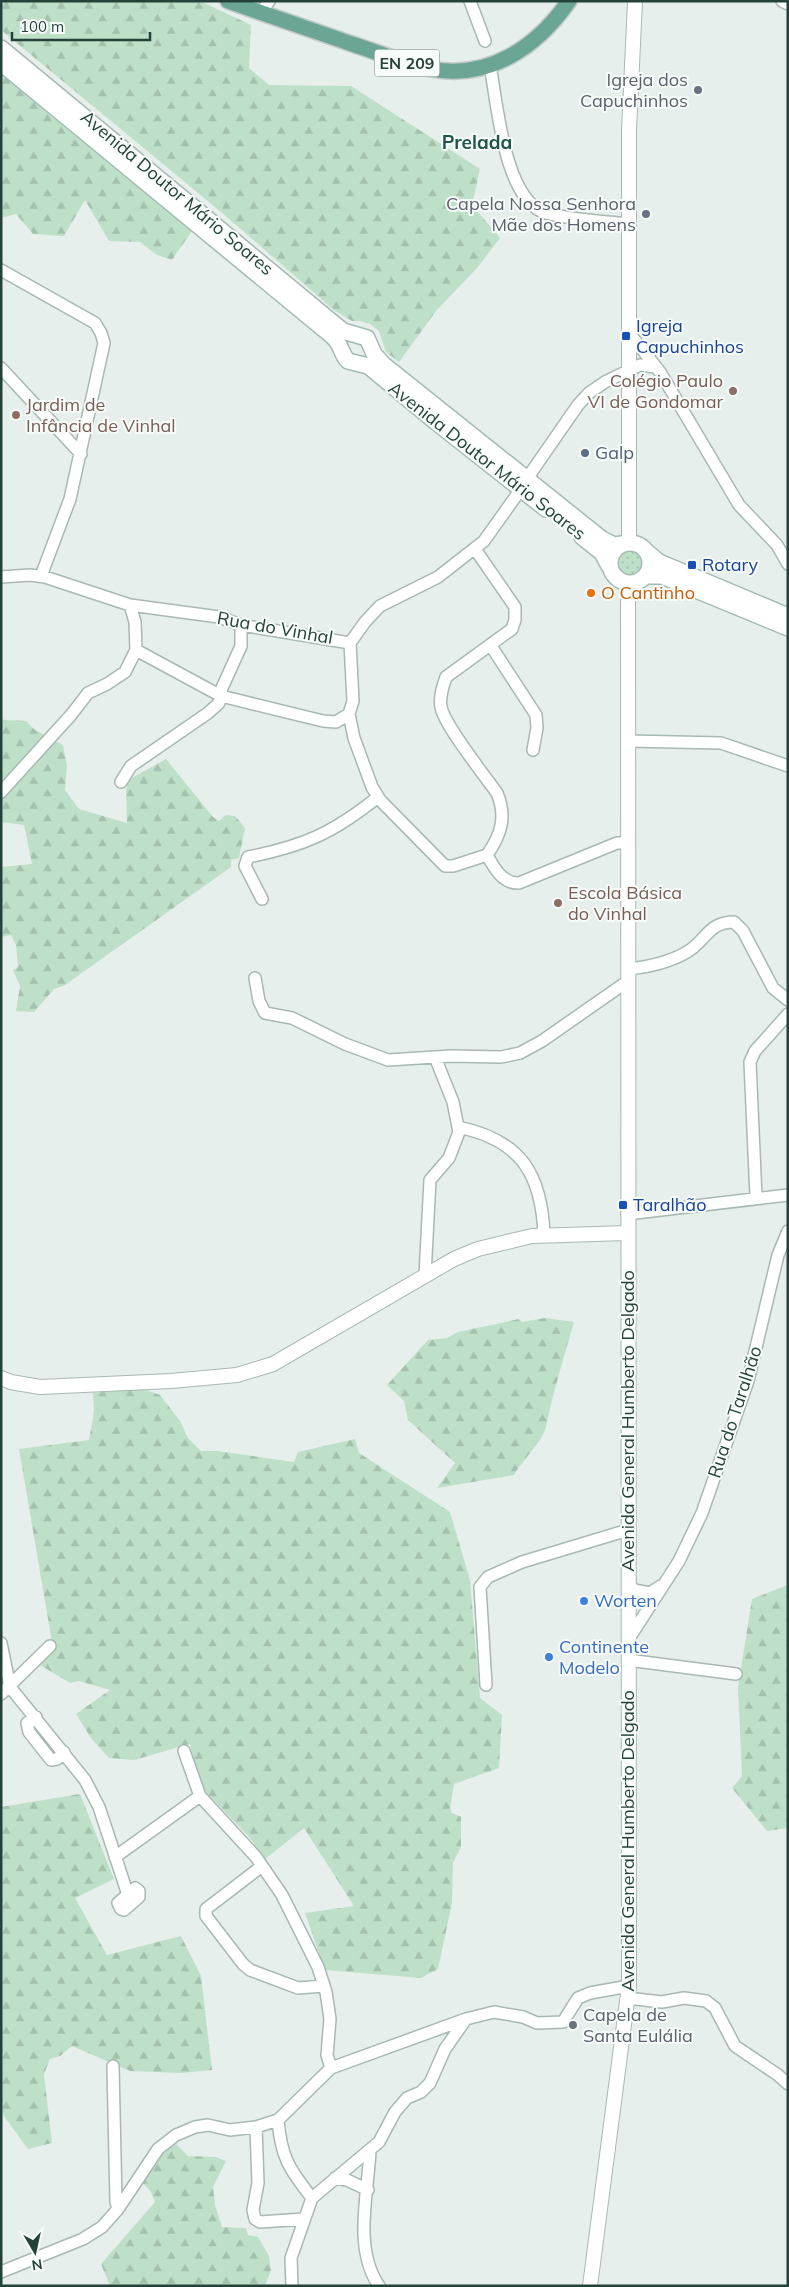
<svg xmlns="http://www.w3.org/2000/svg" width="789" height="2287" font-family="Mulish,sans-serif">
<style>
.forest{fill:url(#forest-firs)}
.garden{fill:url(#garden-dots)}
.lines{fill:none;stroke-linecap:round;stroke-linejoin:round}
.minor-casing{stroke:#a8b8b2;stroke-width:14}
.tertiary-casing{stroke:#a8b8b2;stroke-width:16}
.secondary-casing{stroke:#a4bbb3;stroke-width:18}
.primary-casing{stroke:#c2cac8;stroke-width:18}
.minor{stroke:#fff;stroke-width:11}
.tertiary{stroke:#fff;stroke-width:14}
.secondary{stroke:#fff;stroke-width:15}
.primary{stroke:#6aa596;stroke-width:15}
.worship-dot{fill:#6b7280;stroke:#f7fbf9;stroke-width:2}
.transit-dot{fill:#1a4fb4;stroke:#f7fbf9;stroke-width:2}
.education-dot{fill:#8d6e63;stroke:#f7fbf9;stroke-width:2}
.service-dot{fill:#5c6f8a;stroke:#f7fbf9;stroke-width:2}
.food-dot{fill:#e8710a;stroke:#f7fbf9;stroke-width:2}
.shop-dot{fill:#3f7fe0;stroke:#f7fbf9;stroke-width:2}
.labels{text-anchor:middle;stroke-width:4;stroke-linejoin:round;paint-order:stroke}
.shield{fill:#f7fbf9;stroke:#637a73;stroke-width:1}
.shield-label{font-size:16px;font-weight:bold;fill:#24423a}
.worship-label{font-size:18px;fill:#5b616d;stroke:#f7fbf9;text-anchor:end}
.street-label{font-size:18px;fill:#24423a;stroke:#f7fbf9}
.transit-label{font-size:18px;fill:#164399;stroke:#f7fbf9;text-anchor:start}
.education-label{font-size:18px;fill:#785e54;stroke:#f7fbf9;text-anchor:start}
.service-label{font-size:18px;fill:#4e5e75;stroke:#f7fbf9;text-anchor:start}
.food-label{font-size:18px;fill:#c56008;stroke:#f7fbf9;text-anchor:start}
.shop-label{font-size:18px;fill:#366cbe;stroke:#f7fbf9;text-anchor:start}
.neighbourhood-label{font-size:19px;font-weight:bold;fill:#1f5548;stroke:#f7fbf9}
</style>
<defs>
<pattern id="forest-firs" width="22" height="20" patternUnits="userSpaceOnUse" patternTransform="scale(1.25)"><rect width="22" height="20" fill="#bfe0c8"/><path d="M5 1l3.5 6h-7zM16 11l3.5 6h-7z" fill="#a4c1ad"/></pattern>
<pattern id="garden-dots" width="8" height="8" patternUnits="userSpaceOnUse" patternTransform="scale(1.25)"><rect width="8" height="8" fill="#bfe0c8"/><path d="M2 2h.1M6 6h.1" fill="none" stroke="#a4c1ad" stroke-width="1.8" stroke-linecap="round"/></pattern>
</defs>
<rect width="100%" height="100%" fill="#e6efeb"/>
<path class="forest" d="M1,1H200L251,25L249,68L269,85L351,86L480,169L472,205L500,238L478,267L436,311L399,362L386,352L379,331L370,324L360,321H352L334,310L221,212L1,30Z
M1,72L192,231L172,260L157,255L140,242L109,241L85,200L64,236L33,234L16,214L1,218Z
M1,718L4,720L26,721L35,730L63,745L67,765L65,790L79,809L127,823L126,791L128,780L166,759L213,817L219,821L226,815L235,816L245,828L239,858L231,860V867L65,985L54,989L34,1012L16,1011L20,986L13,970L18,967L16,945L11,935L1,937V867L32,864L24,825L1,822Z
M545,1318L574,1322C564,1357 553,1392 546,1427C543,1441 521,1462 514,1475L437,1488L455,1463L408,1420L404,1401L387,1385L428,1340L447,1338L458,1332L519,1319L522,1322Z
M137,1389L146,1390L160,1395L180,1421L188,1438L201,1451H217L294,1462L298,1452L355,1439L359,1453L450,1512L470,1580L480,1698L502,1715L499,1768L454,1784L450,1808L452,1813L461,1817V1847L453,1863L452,1903L438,1969L421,1978L325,1970L305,1913L354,1906L304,1828L265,1859L249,1837L201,1787L190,1744L134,1760L109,1758L91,1738L76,1714L110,1690L79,1681L70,1683L40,1665L52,1649L51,1636L19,1449L89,1440L94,1411L93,1393Z
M788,1585V1828L767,1831L732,1788L742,1776L738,1687L752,1599Z
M80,1794L114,1879L75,1898L107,1955L181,1936L201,1976L212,2070L180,2073L130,2071L72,2046L60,2056L50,2059L44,2074L52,2143L28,2149L1,2112V1807Z
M176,2144L188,2156L216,2157L226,2161L213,2187L215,2205L222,2227L246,2228L248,2235L258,2237L269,2256L271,2270L265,2286H110L101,2264L155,2202L151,2192L141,2181L158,2157Z"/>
<path class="garden" d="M615 563a14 14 0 1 1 28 0a14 14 0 1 1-28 0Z"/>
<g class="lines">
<defs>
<path id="minor" d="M470,1L485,41
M782,1L788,4
M261,13L269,1
M490,65C497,102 504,201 546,213C572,220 602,221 629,224
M1,270L95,323L101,333L104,343L70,499L41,576
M630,334L660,372L739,505L777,545L788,564
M1,368L81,454
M526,480L578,405L589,393L605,382L640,365L655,367
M475,549L515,607V620L512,629L446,677C443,686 439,697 441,707C444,725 485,776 497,793C507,817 501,835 487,855
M1,577L30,575L45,577L130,605L219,617L241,625L350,643L365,622L380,606L438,577L484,541L521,489
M350,643L353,701L349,714L354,738L372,787L380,800L445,866H453L487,855
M491,646L536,715L537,728L533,750
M136,650L221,696L323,721L336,722L349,714
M628,741L721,743L788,766
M121,782L131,766L208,713L219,703L222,688L241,646V625
M1,792L71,715L88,693L107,684L125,672L136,650L135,622L130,605
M487,855C494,868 503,884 519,883L617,843H627
M262,899L245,866L248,857C304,846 333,833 378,797
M628,969C648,967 670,962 687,952C706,941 708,922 734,922L743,931L773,988L788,1000
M255,978L259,1001L265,1013L292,1018L345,1044L388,1060L451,1056L501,1057L520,1053L542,1041L628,981
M458,1127C521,1140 542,1174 544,1236
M756,1197L750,1062L755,1051L788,1014
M627,1214L788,1195
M425,1275L430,1180L449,1158L459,1132L453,1102L435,1057
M628,1582L634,1590L650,1593L661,1586
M628,1640L679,1561L702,1513L748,1381L778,1255L788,1231
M1,1643L10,1687L85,1780L99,1807L128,1895
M628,1660L736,1674
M486,1685L480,1587L488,1577L522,1562L628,1530
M1,1694L50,1646
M36,1717L27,1723L29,1732L51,1760L57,1759L64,1752
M184,1751L200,1796L256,1857L282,1895L318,1967L326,1992L330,2019L327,2055L331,2068
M115,1857L200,1796
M262,1866L206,1909V1916L243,1964L250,1970L298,1988L324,1986
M135,1888L139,1891V1897L124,1910L121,1909L118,1903Z
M627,1998L662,2002L684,1998L706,2001L715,2008L735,2046L778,2075L788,2084
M113,2066L116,2202L118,2209
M278,2120C281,2157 289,2169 312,2198
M256,2127L258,2183L253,2210L255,2219L260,2222L304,2219
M370,2151C368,2194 353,2248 379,2286
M335,2178L347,2180L368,2190
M1,2272L83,2239L102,2227L118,2209L158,2149L176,2135L195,2127L208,2125L230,2130L256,2127L278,2120L331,2068L466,2019L494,2012L523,2017L537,2023L563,2022L578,1998L590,1993L629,1986
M292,2286L291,2258L312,2198L379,2142L395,2112L407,2098L421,2092L430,2083L445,2049L466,2019"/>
<path id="tertiary" d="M629,543V130L635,1
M1,1378L11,1382L40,1387L171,1381L237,1375L273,1364L454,1259L478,1249L532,1236L627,1233
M590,2286L629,1986L628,584"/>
<path id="secondary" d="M1,48L343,331L367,338L374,354L383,364L602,539L614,545L622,544
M1,63L332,336C343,346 340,353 348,361L368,366L373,370L437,423L546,509
M582,537L602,553L609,566
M610 563a20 20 0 1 1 40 0a20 20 0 1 1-40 0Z
M646,551L659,562L788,616
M646,576H662L788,628"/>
<path id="primary" d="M228,1C270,16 312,30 355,45C380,53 405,64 431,69C489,80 537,47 569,1"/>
</defs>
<use href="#minor" class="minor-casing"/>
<use href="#tertiary" class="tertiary-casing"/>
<use href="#secondary" class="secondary-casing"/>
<use href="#primary" class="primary-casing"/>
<use href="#minor" class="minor"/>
<use href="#tertiary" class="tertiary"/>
<use href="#secondary" class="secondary"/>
<use href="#primary" class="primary"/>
</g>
<g class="worship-dot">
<circle cx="698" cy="90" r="5"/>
<circle cx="646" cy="214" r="5"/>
<circle cx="573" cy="2025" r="5"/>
</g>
<g class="transit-dot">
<rect x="621" y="331" width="10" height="10" rx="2.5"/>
<rect x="687" y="560" width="10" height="10" rx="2.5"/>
<rect x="618" y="1200" width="10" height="10" rx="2.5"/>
</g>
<g class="education-dot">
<circle cx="733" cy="391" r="5"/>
<circle cx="16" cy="415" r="5"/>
<circle cx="558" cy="903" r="5"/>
</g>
<circle class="service-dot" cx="585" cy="453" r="5"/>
<circle class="food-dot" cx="591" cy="593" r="5"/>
<g class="shop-dot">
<circle cx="584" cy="1601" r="5"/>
<circle cx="549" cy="1657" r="5"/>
</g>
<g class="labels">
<rect class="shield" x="374.5" y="49.5" width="65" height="27" rx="4"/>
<g class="shield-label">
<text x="407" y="69">EN 209</text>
</g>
<g class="worship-label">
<text x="688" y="86">Igreja dos<tspan x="688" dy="21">Capuchinhos</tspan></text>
<text x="636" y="210">Capela Nossa Senhora<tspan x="636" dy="21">Mãe dos Homens</tspan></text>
<text x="583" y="2021" text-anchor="start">Capela de<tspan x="583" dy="21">Santa Eulália</tspan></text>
</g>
<g class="street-label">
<text transform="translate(177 193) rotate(40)" y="6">Avenida Doutor Mário Soares</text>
<text transform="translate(487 461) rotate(38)" y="6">Avenida Doutor Mário Soares</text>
<text transform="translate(275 628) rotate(10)" y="6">Rua do Vinhal</text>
<text transform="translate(735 1412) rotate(-72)" y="6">Rua do Taralhão</text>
<text transform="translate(628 1421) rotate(-90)" y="6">Avenida General Humberto Delgado</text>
<text transform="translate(628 1841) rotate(-90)" y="6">Avenida General Humberto Delgado</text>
</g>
<g class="transit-label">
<text x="636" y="332">Igreja<tspan x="636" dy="21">Capuchinhos</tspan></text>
<text x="702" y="571">Rotary</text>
<text x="633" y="1211">Taralhão</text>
</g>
<g class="education-label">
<text x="723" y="387" text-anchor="end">Colégio Paulo<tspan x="723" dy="21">VI de Gondomar</tspan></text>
<text x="26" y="411">Jardim de<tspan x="26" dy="21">Infância de Vinhal</tspan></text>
<text x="568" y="899">Escola Básica<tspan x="568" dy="21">do Vinhal</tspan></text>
</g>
<g class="service-label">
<text x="595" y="459">Galp</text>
</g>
<g class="food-label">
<text x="601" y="599">O Cantinho</text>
</g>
<g class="shop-label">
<text x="594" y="1607">Worten</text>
<text x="559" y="1653">Continente<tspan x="559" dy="21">Modelo</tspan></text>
</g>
<g class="neighbourhood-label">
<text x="477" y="149">Prelada</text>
</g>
</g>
<rect width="789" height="2287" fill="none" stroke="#24423a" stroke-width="5"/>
<g transform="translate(35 2252) rotate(171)" stroke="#f7fbf9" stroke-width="4" paint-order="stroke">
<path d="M0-4L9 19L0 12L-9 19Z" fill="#24423a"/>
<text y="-8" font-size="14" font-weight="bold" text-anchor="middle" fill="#24423a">N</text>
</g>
<path d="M12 32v8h138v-8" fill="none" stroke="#24423a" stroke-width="2.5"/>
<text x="20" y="32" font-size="15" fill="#24423a" stroke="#f7fbf9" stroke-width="4" paint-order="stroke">100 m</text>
</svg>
